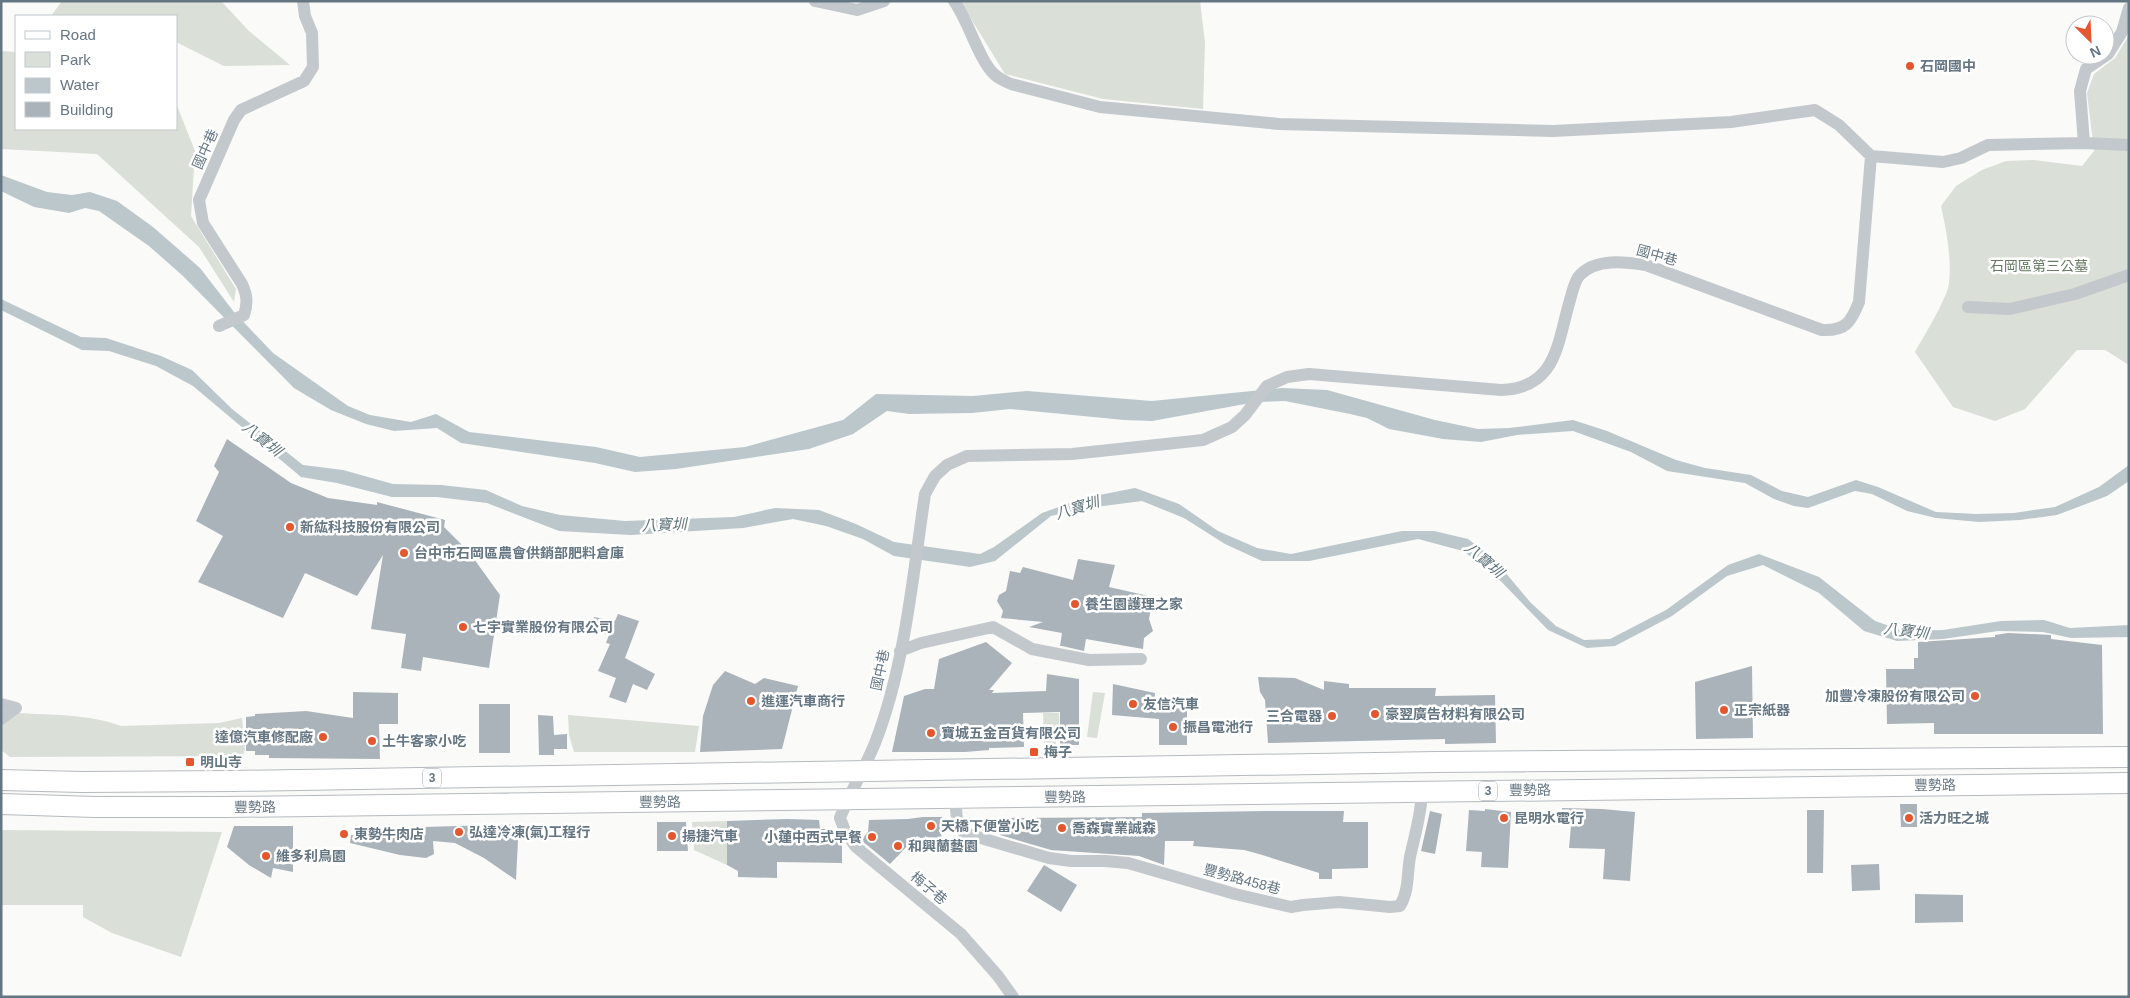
<svg xmlns="http://www.w3.org/2000/svg" width="2130" height="998" font-family="Helvetica,'Noto Sans TC',sans-serif">
<style>
.green{fill:#dadfd7}
.water{fill:#bbc7cb}
.building{fill:#aab3b9}
.lines{fill:none;stroke-linecap:round;stroke-linejoin:round}
.primary-casing{stroke:#b5babe;stroke-width:22}
.minor{stroke:#c3c8cc;stroke-width:12}
.primary{stroke:#fff;stroke-width:20}
.poi-dot{fill:#e4572e;stroke:#fff;stroke-width:2}
.labels{text-anchor:middle;stroke-width:5;stroke-linejoin:round;paint-order:stroke}
.shield{fill:#fff;stroke:#939fa8;stroke-width:1}
.shield-label{font-size:12px;font-weight:bold;fill:#657683}
.poi-label{font-size:14px;font-weight:bold;fill:#657683;stroke:#fff;text-anchor:start}
.street-label{font-size:14px;fill:#657683;stroke:#fff}
.park-label{font-size:14px;fill:#687a64;stroke:#fff}
.water-label{font-size:15px;font-style:italic;fill:#60757c;stroke:#fff}
</style>
<rect width="100%" height="100%" fill="#fafaf8"/>
<path class="green" d="M62,1H221L249,31L290,65L224,66L176,42V16H51Z
M960,1H1200L1205,42L1203,109L1103,99L1005,74Z
M2129,35V365L2105,350H2077L2025,409L1995,421L1953,407L1915,352C1924,336 1947,299 1949,283C1952,259 1946,229 1941,206L1956,186L1982,170L2006,161L2034,160L2082,166L2094,151L2087,93L2094,74L2115,58Z
M1,51L16,52V129H176V103L195,151L191,216L236,289L234,302L199,247L97,154L1,149Z
M1093,692L1105,693L1097,738L1087,737Z
M18,713C52,715 89,714 121,726L219,723L242,718L245,749L243,756L10,757L1,750V723Z
M1043,713H1059L1060,739H1056V744H1044Z
M568,715L699,726L695,752H574L569,735Z
M727,821V865L694,850L692,822Z
M1,830L222,832L181,957L112,933L83,917V905H1Z"/>
<path class="water" d="M1,175L47,192L72,195L90,192L117,201L153,227L200,268L234,312L273,353L348,406L370,415L411,422L436,414L469,432L596,447L640,457L745,447L843,420L876,394L973,396L1027,391L1152,401L1282,388L1327,390L1435,420L1478,429L1509,428L1573,420L1607,431L1676,460L1705,468L1751,475L1782,491L1808,497L1856,480L1878,487L1936,512L1977,514L2014,513L2055,507L2099,487L2129,465V481L2107,496L2057,515L2020,520L1979,522L1936,518L1907,511L1872,494L1855,491L1808,508L1794,506L1774,499L1745,483L1667,471L1631,452L1573,431L1517,435L1481,442L1443,439L1389,429L1367,418L1350,414L1285,401L1256,402L1152,421L1124,420L1010,409L972,413L909,414L887,411L853,434L809,449L676,469L635,472L595,463L461,443L437,428L394,431L366,424L331,410L294,388L183,276L149,246L99,211L85,208L69,213L34,207L1,191Z
M1,299L81,337L106,338L161,356L192,370L232,409L303,465L343,470L393,484L441,485L486,490L522,506L560,515L625,521L734,517L775,508L819,510L856,524L894,542L980,554L994,547L1042,513L1084,498L1135,488L1179,504L1218,531L1257,548L1291,554L1402,531H1434L1468,539L1495,560L1530,602L1556,626L1584,640L1610,639L1666,610L1728,565L1759,554L1819,577L1875,621L1904,631L1943,630L2001,621L2044,620L2070,628L2129,625V637L2071,638L2043,632L1998,631L1943,639L1897,641L1864,631L1819,593L1763,565L1727,576L1672,616L1615,646L1587,648L1548,630L1493,573L1463,551L1418,539L1309,561H1262L1225,544L1184,518L1142,501L1088,508L1051,516L995,561L970,567L894,556L863,539L826,526L793,519L743,528L631,535L559,531L487,503L437,497H392L337,483L301,477L193,386L156,366L109,351L82,350L1,310Z"/>
<path class="building" d="M227,439L291,483L328,498L377,505V502L445,520L444,527L469,552L500,595L489,668L423,657L421,671L401,668L406,634L371,629L383,555L357,596L305,573L283,618L198,582L223,536L196,521L219,472L214,466Z
M1078,559L1115,565L1109,587L1153,597L1149,619L1153,631L1144,638L1143,649L1086,639L1084,651L1062,646H1060L1062,633L1029,627L1043,622L1001,618L1003,611L997,601L999,595L1006,591L1010,571L1020,573L1023,567L1073,580Z
M618,614L639,621L625,658L655,674L647,690L633,684L626,703L609,697L616,678L598,671L610,644L606,643L609,635L590,631L594,617L615,621Z
M2008,633L2051,635V639L2102,645L2103,734H1934V723L1887,724L1886,669H1914V658H1918V642L1995,637V635Z
M986,642L1012,663L989,690H994L992,693L1046,691L1047,674L1079,679V745H1060V712L1023,713L1024,747L989,748V750L965,752H892L904,696L925,689H934L939,659Z
M1752,666L1753,738L1696,739L1695,682Z
M725,671L755,684L764,678L798,686L782,749L700,752L703,716L713,685Z
M1258,677L1295,678L1324,690V681L1349,684V688H1436L1435,696L1495,695L1496,743L1445,744V739L1268,743L1265,700L1260,692Z
M1113,684L1155,693L1154,703L1168,704V708L1187,709V745H1159V719L1112,715Z
M353,692L398,693V724H379L380,759L269,758V755H255V751H246V717L255,716V714L306,711L353,718Z
M479,704H510V753H479Z
M538,715L553,716L554,735L567,734V749H554V755H539Z
M1900,804H1917V827H1901Z
M1562,808L1602,809L1635,812L1630,881L1603,879L1605,849L1569,848L1571,826L1561,825Z
M1485,809L1511,812L1508,868L1481,867L1482,852L1466,851L1469,810L1485,811Z
M1807,810H1824L1823,873H1807Z
M1267,811H1344L1343,822H1368V868L1332,869V879H1319V873L1259,854L1244,850L1193,846L1194,841H1165L1164,865L1139,856L1051,850L1000,835V818L1142,817V813Z
M1430,811L1442,814L1435,854L1421,851Z
M923,817H942L941,844L925,836L924,840L917,836L890,864L861,840L868,832L869,820L908,819Z
M787,819L819,820L820,829H834V835H838L839,840L842,842V863L777,862V878L738,877V871L727,865V821Z
M657,822H686L688,851H657Z
M528,824L527,838L518,840L516,880L484,858L455,843L433,841L434,854L426,858L400,855L350,843L351,835L388,838V828Z
M234,826H293V872L273,868L271,878L249,865L227,847Z
M1879,864L1880,890L1852,891L1851,865Z
M1044,865L1077,885L1061,912L1027,891Z
M1915,894L1963,895V922L1915,923Z"/>
<g class="lines">
<defs>
<path id="primary" d="M1,780L82,782L232,781L1437,762L2129,757
M1,804L95,807H226L2129,783"/>
</defs>
<use href="#primary" class="primary-casing"/>
<path class="minor" d="M815,1L857,10L884,1
M954,1C968,20 979,60 994,74C999,79 1005,81 1011,84L1100,107L1279,124L1553,131L1731,122L1815,110L1839,125L1871,156L1943,162L1961,158L1988,145L2084,143L2129,145
M2084,143L2080,91L2086,69L2108,54L2122,32L2129,8
M1968,307L2010,309L2075,294L2129,275
M219,326L244,315C248,303 247,295 242,284L203,223L199,200L234,120L241,110L304,81L313,67L312,33L305,16L303,1
M900,651L921,643L993,627L1032,649L1089,660L1141,659
M1,704L16,708L1,719
M955,798L957,820L964,833L1049,858L1071,861H1105L1128,863L1235,894L1291,907L1303,905L1339,902L1390,907L1400,906C1409,891 1407,874 1410,857C1415,834 1421,816 1422,792
M1013,997L998,976L961,934L856,847L845,831L840,818C850,792 865,768 875,743C905,667 913,574 925,494L935,476L947,465L967,456L1072,454L1203,440L1232,427L1245,415L1267,386L1287,377L1309,374L1501,390C1557,388 1557,344 1570,300C1572,293 1575,279 1580,275C1596,258 1626,262 1646,265L1822,330C1846,331 1851,322 1859,302L1871,156"/>
<use href="#primary" class="primary"/>
</g>
<g class="poi-dot">
<circle cx="1910" cy="66" r="5"/>
<circle cx="290" cy="527" r="5"/>
<circle cx="404" cy="553" r="5"/>
<circle cx="1075" cy="604" r="5"/>
<circle cx="463" cy="627" r="5"/>
<circle cx="1975" cy="696" r="5"/>
<circle cx="751" cy="701" r="5"/>
<circle cx="1133" cy="704" r="5"/>
<circle cx="1724" cy="710" r="5"/>
<circle cx="1375" cy="714" r="5"/>
<circle cx="1332" cy="716" r="5"/>
<circle cx="1173" cy="727" r="5"/>
<circle cx="931" cy="733" r="5"/>
<circle cx="323" cy="737" r="5"/>
<circle cx="372" cy="741" r="5"/>
<rect x="1029" y="747" width="10" height="10" rx="2.5"/>
<rect x="185" y="757" width="10" height="10" rx="2.5"/>
<circle cx="1504" cy="818" r="5"/>
<circle cx="1909" cy="818" r="5"/>
<circle cx="931" cy="826" r="5"/>
<circle cx="1062" cy="828" r="5"/>
<circle cx="459" cy="832" r="5"/>
<circle cx="344" cy="834" r="5"/>
<circle cx="672" cy="836" r="5"/>
<circle cx="872" cy="837" r="5"/>
<circle cx="898" cy="846" r="5"/>
<circle cx="266" cy="856" r="5"/>
</g>
<g class="labels">
<g class="shield">
<rect x="423" y="768.5" width="18" height="19" rx="4"/>
<rect x="1479" y="781.5" width="18" height="19" rx="4"/>
</g>
<g class="shield-label">
<text x="432" y="782">3</text>
<text x="1488" y="795">3</text>
</g>
<g class="poi-label">
<text x="1920" y="71">石岡國中</text>
<text x="300" y="532">新紘科技股份有限公司</text>
<text x="414" y="558">台中市石岡區農會供銷部肥料倉庫</text>
<text x="1085" y="609">養生園護理之家</text>
<text x="473" y="632">七宇實業股份有限公司</text>
<text x="1965" y="701" text-anchor="end">加豐冷凍股份有限公司</text>
<text x="761" y="706">進運汽車商行</text>
<text x="1143" y="709">友信汽車</text>
<text x="1734" y="715">正宗紙器</text>
<text x="1385" y="719">豪翌廣告材料有限公司</text>
<text x="1322" y="721" text-anchor="end">三合電器</text>
<text x="1183" y="732">振昌電池行</text>
<text x="941" y="738">寶城五金百貨有限公司</text>
<text x="313" y="742" text-anchor="end">達億汽車修配廠</text>
<text x="382" y="746">土牛客家小吃</text>
<text x="1044" y="757">梅子</text>
<text x="200" y="767">明山寺</text>
<text x="1514" y="823">昆明水電行</text>
<text x="1919" y="823">活力旺之城</text>
<text x="941" y="831">天橋下便當小吃</text>
<text x="1072" y="833">喬森實業誠森</text>
<text x="469" y="837">弘達冷凍(氣)工程行</text>
<text x="354" y="839">東勢牛肉店</text>
<text x="682" y="841">揚捷汽車</text>
<text x="862" y="842" text-anchor="end">小蓮中西式早餐</text>
<text x="908" y="851">和興蘭藝園</text>
<text x="276" y="861">維多利鳥園</text>
</g>
<g class="street-label">
<text transform="translate(205 149) rotate(-66)" y="5">國中巷</text>
<text transform="translate(1657 255) rotate(16)" y="5">國中巷</text>
<text transform="translate(880 670) rotate(-78)" y="5">國中巷</text>
<text transform="translate(1935 785) rotate(-1)" y="5">豐勢路</text>
<text transform="translate(1530 790) rotate(-1)" y="5">豐勢路</text>
<text transform="translate(1065 797) rotate(-1)" y="5">豐勢路</text>
<text transform="translate(660 802) rotate(-1)" y="5">豐勢路</text>
<text transform="translate(255 807) rotate(-1)" y="5">豐勢路</text>
<text transform="translate(1242 879) rotate(15)" y="5">豐勢路458巷</text>
<text transform="translate(929 888) rotate(40)" y="5">梅子巷</text>
</g>
<g class="park-label">
<text x="2039" y="271">石岡區第三公墓</text>
</g>
<g class="water-label">
<text transform="translate(262 439) rotate(39)" y="5">八寶圳</text>
<text transform="translate(1077 508) rotate(-17)" y="5">八寶圳</text>
<text transform="translate(664 525) rotate(-2)" y="5">八寶圳</text>
<text transform="translate(1484 560) rotate(40)" y="5">八寶圳</text>
<text transform="translate(1906 631) rotate(7)" y="5">八寶圳</text>
</g>
</g>
<rect width="2130" height="998" fill="none" stroke="#657683" stroke-width="5"/>
<rect x="15" y="15" width="162" height="115" fill="#ffffff" stroke="#c1c8cd"/>
<rect x="25" y="31" width="25" height="8" fill="#ffffff" stroke="#c1c8cd"/>
<text x="60" y="40" font-size="15" fill="#657683">Road</text>
<rect x="25" y="52" width="25" height="15" fill="#dadfd7" stroke="#c1c8cd"/>
<text x="60" y="65" font-size="15" fill="#657683">Park</text>
<rect x="25" y="78" width="25" height="15" fill="#bbc7cb" stroke="#c1c8cd"/>
<text x="60" y="90" font-size="15" fill="#657683">Water</text>
<rect x="25" y="102" width="25" height="15" fill="#aab3b9" stroke="#c1c8cd"/>
<text x="60" y="115" font-size="15" fill="#657683">Building</text>
<g transform="translate(2090 40) rotate(156)"><circle r="24" fill="#ffffff" stroke="#c1c8cd"/>
<path d="M0-4L9 19L0 12L-9 19Z" fill="#e4572e"/>
<text y="-8" font-size="14" font-weight="bold" text-anchor="middle" fill="#657683">N</text>
</g>
</svg>
